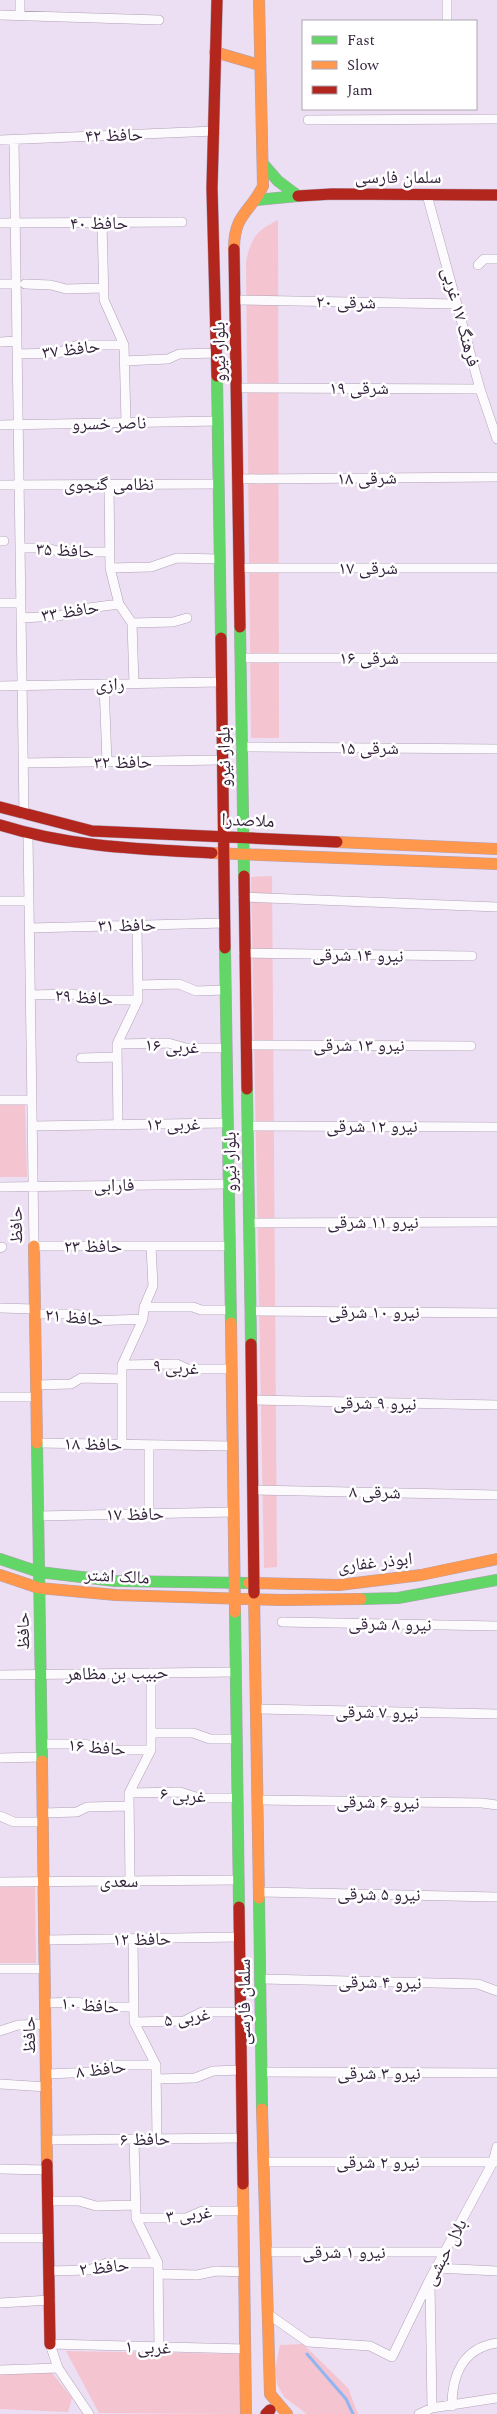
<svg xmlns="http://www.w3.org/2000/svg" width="497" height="2414" font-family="Spectral,'Noto Naskh Arabic',serif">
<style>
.green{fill:#f4c4d0}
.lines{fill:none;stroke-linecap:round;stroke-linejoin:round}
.stream{stroke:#90b5f0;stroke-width:3}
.street-casing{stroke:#b0a3b6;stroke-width:10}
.fast-casing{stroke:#b0a3b6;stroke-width:12}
.slow-casing{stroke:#b0a3b6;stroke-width:12}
.jam-casing{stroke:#b0a3b6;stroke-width:12}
.street{stroke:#fcfafd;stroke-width:9}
.fast{stroke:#63d668;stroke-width:11}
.slow{stroke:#ff974d;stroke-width:11}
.jam{stroke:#b3261e;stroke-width:11}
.labels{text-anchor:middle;stroke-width:5;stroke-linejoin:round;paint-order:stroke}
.street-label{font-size:18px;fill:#34233c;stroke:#fff}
</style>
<rect width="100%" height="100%" fill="#ecdef3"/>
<path class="green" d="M278,220L279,738H251L246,262C251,238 256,231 278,220Z
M272,876L277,1567L264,1568L251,877Z
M0,1105H25L27,1177H0Z
M35,1886L36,1963H0V1887Z
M303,2344L348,2388L358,2414H307L284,2397L277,2384L275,2369L280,2345Z
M66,2351L241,2354L242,2414L99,2413Z
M52,2373L72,2398L68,2412L0,2409V2374Z"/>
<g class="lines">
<path class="stream" d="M307,2354L346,2399L353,2414"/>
<defs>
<path id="street" d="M0,15L159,20
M20,15V0
M447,21V0
M308,120L497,119
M0,140L215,131
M14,140L24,815
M427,195L480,389L497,439
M0,223L182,222
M102,223L104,300L124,345L126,423
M478,265L484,259H497
M0,284H16
M25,284L51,285L66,289L104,288
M236,300L457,304
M0,342L17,341
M17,354L58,353L78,345H124
M124,361L168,359L179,354L217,353
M237,388L480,389
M0,425L218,421
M238,479L497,477
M0,485L218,484
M109,485L110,568L119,604L132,623L134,684
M0,541H4
M20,548H47L61,552H110
M110,568L151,567L177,558L219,559
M239,568H497
M0,603H21
M21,618L59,616L81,609L119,604
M132,623L173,622L187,618
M240,658H497
M104,684L107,762
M0,686L221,682
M241,747L497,749
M23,763L222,760
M28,836L34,1246H229
M243,897L497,907
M0,901H29
M30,928L224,923
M244,953L472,956
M138,985L179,984L196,991L225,990
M31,995L73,994L91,1000H138
M117,1044L168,1043L186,1048H226
M246,1045L471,1046
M81,1058L117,1057
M0,1100H32
M118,1125L117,1044L138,1000L137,925
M32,1126L227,1123
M247,1126L497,1127
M0,1187L228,1184
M249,1223L497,1222
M0,1248L2,1247
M144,1307H193L201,1310H230
M0,1308L35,1309
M250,1311L497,1313
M35,1314H76L92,1321L143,1319
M122,1365L177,1364L188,1369H231
M36,1385L71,1384L81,1378L122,1379
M0,1397H37
M252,1400L497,1405
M37,1443L232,1446
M122,1444V1365L143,1319L144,1307L153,1286L151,1246
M149,1445V1514
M254,1490L497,1495
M38,1516L233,1512
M282,1622L497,1626
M0,1675L235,1672
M258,1709L497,1714
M151,1733H193L210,1739H236
M42,1744H85L99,1750H151
M0,1758L42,1757
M129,1793L180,1792L199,1798H237
M259,1800L482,1803L497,1805
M43,1813L77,1812L87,1807L129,1806
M0,1816L14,1822H43
M130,1881L129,1793L151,1750V1673
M0,1882L238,1880
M261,1892L497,1897
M133,1939L134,2022L156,2065L157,2139
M45,1940L239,1937
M0,1969H45
M262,1979L478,1984L497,1991
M46,2003L78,2002L90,2007H134
M134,2022L184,2021L202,2012H240
M0,2031L18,2025L46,2024
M262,2072L497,2073
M47,2074L95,2072L108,2065H156
M156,2079L195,2078L213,2071L241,2070
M0,2084L47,2087
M134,2139L136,2218L158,2263L159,2347
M48,2140L242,2138
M263,2162H496
M0,2169L48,2170
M48,2201H79L96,2206L136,2205
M136,2218H186L202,2211H243
M0,2238H49
M266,2252H445
M436,2268L497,2271
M49,2271L89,2270L107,2263H158
M159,2274L197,2275L216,2271L244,2272
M430,2284L432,2408
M0,2303L50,2300
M268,2314L308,2342L370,2346L392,2357L429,2281L493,2162L497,2147
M0,2370L58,2368
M452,2406C452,2375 463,2348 497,2343
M89,2414L58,2368L50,2344L245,2349
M419,2414L432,2408L497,2398"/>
<path id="fast" d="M256,200L298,196L278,181L264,165
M217,376L221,638
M240,627L244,876
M225,948L231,1323
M247,1089L251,1344
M37,1443L42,1761
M0,1559L39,1572L115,1581L249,1583
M361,1599L398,1598L497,1580
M235,1612L239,1907
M259,1898L262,2109"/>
<path id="slow" d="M215,52L259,65
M234,249C234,214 250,213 263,186L259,0
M337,842L497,849
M212,853L497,864
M34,1246L37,1443
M231,1323L235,1612
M0,1575L39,1588L116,1595L283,1600L361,1599
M249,1583L339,1585L421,1575L497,1559
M254,1593L259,1898
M42,1761L47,2164
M262,2109L270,2394L287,2414
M243,2184L246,2414"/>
<path id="jam" d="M217,0L212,188L217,376
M298,196L332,194L497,195
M234,249L240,627
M221,638L225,948
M0,807L92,831L337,842
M0,825C70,847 140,849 212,853
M244,876L247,1089
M251,1344L254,1593
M239,1907L243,2184
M47,2164L50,2344
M266,2414L270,2410"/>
</defs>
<use href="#street" class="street-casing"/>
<use href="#fast" class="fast-casing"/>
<use href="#slow" class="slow-casing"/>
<use href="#jam" class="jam-casing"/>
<use href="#street" class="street"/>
<use href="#fast" class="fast"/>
<use href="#slow" class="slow"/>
<use href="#jam" class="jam"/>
</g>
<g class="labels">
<g class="street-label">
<text transform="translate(114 135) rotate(-2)" y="6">حافظ ۴۲</text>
<text x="398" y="183">سلمان فارسی</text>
<text x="99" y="229">حافظ ۴۰</text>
<text transform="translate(346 302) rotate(1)" y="6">۲۰ شرقی</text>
<text transform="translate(461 317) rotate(75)" y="6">فرهنگ ۱۷ غربی</text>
<text transform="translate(71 349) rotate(-7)" y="6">حافظ ۳۷</text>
<text transform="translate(219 352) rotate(-91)" y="6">بلوار نیرو</text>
<text x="359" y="394">۱۹ شرقی</text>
<text transform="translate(109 423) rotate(-1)" y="6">ناصر خسرو</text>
<text transform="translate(367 478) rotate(-1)" y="6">۱۸ شرقی</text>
<text x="109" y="490">نظامی گنجوی</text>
<text transform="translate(65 550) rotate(3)" y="6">حافظ ۳۵</text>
<text x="368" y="574">۱۷ شرقی</text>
<text transform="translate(70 611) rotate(-9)" y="6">حافظ ۳۳</text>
<text x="369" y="664">۱۶ شرقی</text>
<text transform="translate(110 684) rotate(-1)" y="6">رازی</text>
<text x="369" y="754">۱۵ شرقی</text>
<text transform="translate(224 757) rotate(-91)" y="6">بلوار نیرو</text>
<text transform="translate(123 762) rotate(-1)" y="6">حافظ ۳۲</text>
<text transform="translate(248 820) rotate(2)" y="6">ملاصدرا</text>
<text transform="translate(127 925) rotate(-1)" y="6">حافظ ۳۱</text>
<text transform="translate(358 955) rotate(1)" y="6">نیرو ۱۴ شرقی</text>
<text transform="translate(84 997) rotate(4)" y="6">حافظ ۲۹</text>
<text x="359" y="1051">نیرو ۱۳ شرقی</text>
<text transform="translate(172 1046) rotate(3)" y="6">۱۶ غربی</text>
<text transform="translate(173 1124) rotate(-1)" y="6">۱۲ غربی</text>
<text x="372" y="1132">نیرو ۱۲ شرقی</text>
<text transform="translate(230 1162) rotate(-91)" y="6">بلوار نیرو</text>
<text transform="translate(114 1185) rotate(-1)" y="6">فارابی</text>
<text x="373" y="1228">نیرو ۱۱ شرقی</text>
<text transform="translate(16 1225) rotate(-91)" y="6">حافظ</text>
<text x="93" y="1252">حافظ ۲۳</text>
<text x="374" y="1318">نیرو ۱۰ شرقی</text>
<text transform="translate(74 1317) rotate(5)" y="6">حافظ ۲۱</text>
<text transform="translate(176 1367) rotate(4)" y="6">۹ غربی</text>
<text transform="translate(375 1403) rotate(1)" y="6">نیرو ۹ شرقی</text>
<text transform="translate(93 1444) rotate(1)" y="6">حافظ ۱۸</text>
<text transform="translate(375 1492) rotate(1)" y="6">۸ شرقی</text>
<text transform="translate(135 1514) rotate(-1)" y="6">حافظ ۱۷</text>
<text transform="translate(375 1562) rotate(-6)" y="6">ابوذر غفاری</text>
<text transform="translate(117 1576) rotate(3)" y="6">مالک اشتر</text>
<text transform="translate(390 1624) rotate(1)" y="6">نیرو ۸ شرقی</text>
<text transform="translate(23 1631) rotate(-91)" y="6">حافظ</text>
<text transform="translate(117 1673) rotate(-1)" y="6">حبیب بن مظاهر</text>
<text transform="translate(377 1712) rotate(1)" y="6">نیرو ۷ شرقی</text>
<text transform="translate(97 1747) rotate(5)" y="6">حافظ ۱۶</text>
<text transform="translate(183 1795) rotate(4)" y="6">۶ غربی</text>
<text transform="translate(378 1802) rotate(1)" y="6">نیرو ۶ شرقی</text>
<text x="119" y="1887">سعدی</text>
<text transform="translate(379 1894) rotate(1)" y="6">نیرو ۵ شرقی</text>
<text transform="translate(142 1939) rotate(-1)" y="6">حافظ ۱۲</text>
<text transform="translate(380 1982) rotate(1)" y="6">نیرو ۴ شرقی</text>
<text transform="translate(244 2002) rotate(-90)" y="6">سلمان فارسی</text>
<text transform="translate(90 2005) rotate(4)" y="6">حافظ ۱۰</text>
<text transform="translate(187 2017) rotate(-9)" y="6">۵ غربی</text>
<text transform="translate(29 2035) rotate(-91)" y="6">حافظ</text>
<text transform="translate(101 2069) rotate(-7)" y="6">حافظ ۸</text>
<text x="379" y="2079">نیرو ۳ شرقی</text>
<text transform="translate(145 2139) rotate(-1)" y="6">حافظ ۶</text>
<text x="378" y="2168">نیرو ۲ شرقی</text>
<text transform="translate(189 2214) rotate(-6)" y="6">۳ غربی</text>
<text x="344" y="2258">نیرو ۱ شرقی</text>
<text transform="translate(445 2252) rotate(-62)" y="6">بلال حبشی</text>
<text transform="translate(104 2267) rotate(-6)" y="6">حافظ ۲</text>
<text transform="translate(148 2347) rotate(2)" y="6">۱ غربی</text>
</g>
</g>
<rect x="302" y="20" width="175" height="90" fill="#ffffff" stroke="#aea7b1"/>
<rect x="312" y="36" width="25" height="8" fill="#63d668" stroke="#aea7b1"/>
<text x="347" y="45" font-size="15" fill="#34233c">Fast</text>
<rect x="312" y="61" width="25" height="8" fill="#ff974d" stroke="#aea7b1"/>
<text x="347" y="70" font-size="15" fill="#34233c">Slow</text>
<rect x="312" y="86" width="25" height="8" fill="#b3261e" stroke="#aea7b1"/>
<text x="347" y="95" font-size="15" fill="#34233c">Jam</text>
</svg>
